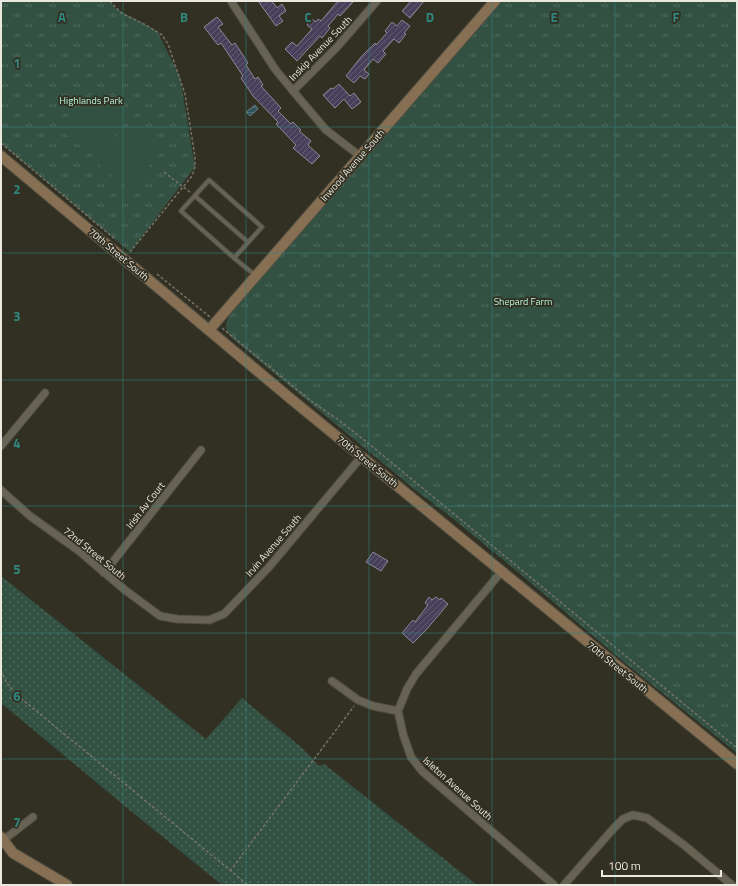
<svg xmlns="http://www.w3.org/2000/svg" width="738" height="886" font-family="'Titillium Web',sans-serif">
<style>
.grass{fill:url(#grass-dots)}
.park{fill:url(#park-tufts)}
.pitch{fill:#325143}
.water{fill:url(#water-rules);stroke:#688084}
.building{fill:url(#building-hatch);stroke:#8b8898}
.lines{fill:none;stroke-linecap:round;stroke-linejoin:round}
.lane-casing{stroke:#504e42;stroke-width:5.5}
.street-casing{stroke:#504e42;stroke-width:9}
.secondary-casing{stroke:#504e42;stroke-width:12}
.path{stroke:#757367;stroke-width:1.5;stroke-dasharray:3 2;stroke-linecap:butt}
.lane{stroke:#666354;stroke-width:3.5}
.street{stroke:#666354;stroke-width:7}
.secondary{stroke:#866f53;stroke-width:10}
.grid{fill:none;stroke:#30877f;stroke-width:1;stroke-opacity:0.55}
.labels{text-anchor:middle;stroke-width:3.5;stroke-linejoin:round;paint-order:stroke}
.street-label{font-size:10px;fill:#eae8df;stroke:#323022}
.park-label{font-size:10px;fill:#b7f5d8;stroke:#323022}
.grid-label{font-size:13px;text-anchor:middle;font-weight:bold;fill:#30877f;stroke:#323022;stroke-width:3.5;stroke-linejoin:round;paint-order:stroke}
</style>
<defs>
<pattern id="grass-dots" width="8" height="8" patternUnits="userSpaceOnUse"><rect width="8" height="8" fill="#325143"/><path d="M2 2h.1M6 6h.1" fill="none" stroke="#506a5e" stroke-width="1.8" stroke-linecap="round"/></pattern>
<pattern id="park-tufts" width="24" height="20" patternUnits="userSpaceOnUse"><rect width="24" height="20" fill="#325143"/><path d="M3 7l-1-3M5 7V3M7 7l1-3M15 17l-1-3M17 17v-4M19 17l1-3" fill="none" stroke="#506a5e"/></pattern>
<pattern id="water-rules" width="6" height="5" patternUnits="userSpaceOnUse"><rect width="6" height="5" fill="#30535d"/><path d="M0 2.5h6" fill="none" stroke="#4e6c74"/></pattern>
<pattern id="building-hatch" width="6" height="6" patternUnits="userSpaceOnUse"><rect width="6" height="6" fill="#46405a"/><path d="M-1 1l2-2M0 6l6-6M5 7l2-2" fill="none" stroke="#615c71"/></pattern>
</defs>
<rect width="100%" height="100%" fill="#323022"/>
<path class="grass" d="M1,576L206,739L242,698L301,747L319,766L324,764L477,885H222L132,812L1,703Z"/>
<path class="park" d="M1,1H110L115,8L157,31L180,77L195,167L130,252L1,143Z
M500,1H737V753L625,663L518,572L451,517L414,489L233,339C224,329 224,325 231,312Z"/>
<path class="pitch" d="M97,88L131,116L96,158L62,131Z
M134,119L166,145L130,190L98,164Z"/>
<path class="water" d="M255,105L258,109L250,116L246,112Z"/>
<path class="building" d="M258,1H272L277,8L282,4L286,11L279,16L283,21L276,26Z
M338,1H354L340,16L338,14L328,26L330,28L322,38L320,36L297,61L285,49L292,42L297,46L312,29L307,25L312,19L316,22L318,19L321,21Z
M411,1H424L410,18L402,11Z
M217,17L223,24L218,27L232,45L235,43L248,63L246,65L255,79L258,77L263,85L261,86L281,108L278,111L291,124L293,122L301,130L299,131L311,141L308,145L320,156L312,164L293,148L296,145L276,124L278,122L253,96L241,78L243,76L221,43L218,45L204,27Z
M402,20L410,26L404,33L406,34L399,43L394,39L383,51L386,54L378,63L373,59L364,70L369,74L365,79L360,76L354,83L346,76L361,57L375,43L376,45L387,33L385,31L392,22L397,26Z
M339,84L350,96L354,93L361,102L352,109L344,99L335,108L323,95L331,88L333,89Z
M373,552L388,561L381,571L366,562Z
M429,597L432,600L436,597L440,600L441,598L448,604L426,630L413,643L402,633L413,620L415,622L428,605L425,603Z"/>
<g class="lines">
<defs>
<path id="lane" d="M195,196L248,242
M234,258L262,227L209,180L181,211L234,258L255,275"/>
<path id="street" d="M231,1L275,69L293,91L326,130L360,156
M293,91L337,47L377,1
M1,446L45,393
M1,490L30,516L79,551L125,590L160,616L177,619L209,620L224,614L269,567L362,456
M502,571L416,674L407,689L398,711L403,734L411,757L422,771L554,885
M104,573L201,450
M332,681L358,700L373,706L398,711
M1,842L33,817
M564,885L613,829L623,819L633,815L647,818L684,845L732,885"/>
<path id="secondary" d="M1,156L291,399L737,764
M209,330L495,1
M1,837L13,853L67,885"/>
</defs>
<use href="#lane" class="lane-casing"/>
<use href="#street" class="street-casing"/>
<use href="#secondary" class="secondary-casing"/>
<path class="path" d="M110,1L121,13L146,25L162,35L168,44L185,94L195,157V167L192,176L130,252
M1,143L116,240
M164,172L191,193
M157,274L210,317
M222,328L311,401L340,421L368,443L737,748
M1,670L6,682L18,696L248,885
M230,871L354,706"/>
<use href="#lane" class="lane"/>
<use href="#street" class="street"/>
<use href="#secondary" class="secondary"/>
</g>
<path class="grid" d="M123,1V885M246,1V885M369,1V885M492,1V885M615,1V885M1,127H737M1,253H737M1,380H737M1,506H737M1,633H737M1,759H737"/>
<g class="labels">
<g class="street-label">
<text transform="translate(320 48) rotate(-46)" y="4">Inskip Avenue South</text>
<text transform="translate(352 165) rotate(-49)" y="4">Inwood Avenue South</text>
<text transform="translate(119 254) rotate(40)" y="4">70th Street South</text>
<text transform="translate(368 461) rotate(39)" y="4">70th Street South</text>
<text transform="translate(145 505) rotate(-52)" y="4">Irish Av Court</text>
<text transform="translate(273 545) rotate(-49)" y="4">Irvin Avenue South</text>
<text transform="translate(95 553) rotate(39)" y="4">72nd Street South</text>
<text transform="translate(618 667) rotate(39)" y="4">70th Street South</text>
<text transform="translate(458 788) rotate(42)" y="4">Isleton Avenue South</text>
</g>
<g class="park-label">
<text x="91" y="104">Highlands Park</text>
<text x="523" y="305">Shepard Farm</text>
</g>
</g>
<g class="grid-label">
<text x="62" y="22">A</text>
<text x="184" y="22">B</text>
<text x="308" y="22">C</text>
<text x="430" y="22">D</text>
<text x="554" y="22">E</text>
<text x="676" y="22">F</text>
<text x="17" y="68">1</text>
<text x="17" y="194">2</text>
<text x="17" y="321">3</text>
<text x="17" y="448">4</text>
<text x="17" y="574">5</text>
<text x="17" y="701">6</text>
<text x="17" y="827">7</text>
</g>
<rect width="738" height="886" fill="none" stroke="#eae8df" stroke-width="4"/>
<path d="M602 870v6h119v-6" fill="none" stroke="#eae8df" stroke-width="2"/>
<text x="608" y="870" font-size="12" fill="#eae8df" stroke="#323022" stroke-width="3" paint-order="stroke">100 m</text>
</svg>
